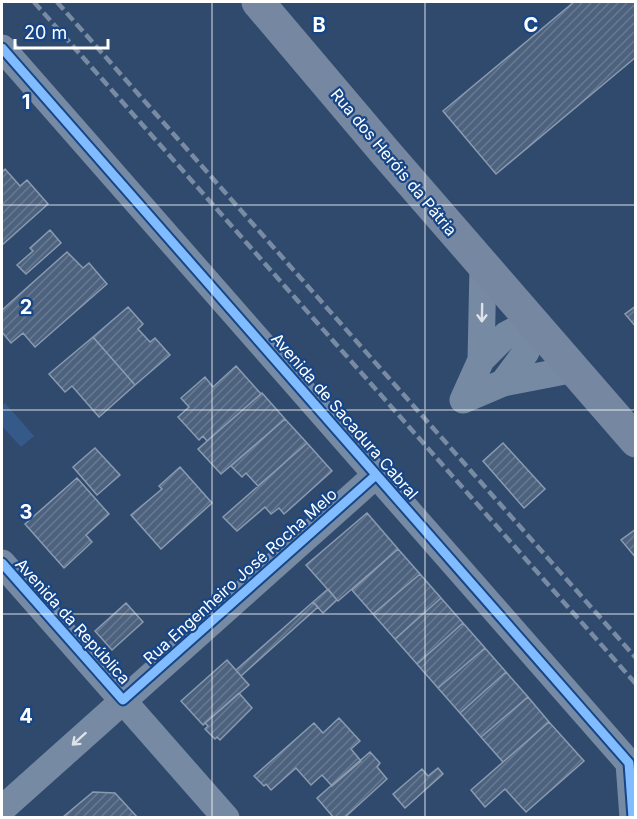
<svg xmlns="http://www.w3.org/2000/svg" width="637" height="819" font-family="Inter,sans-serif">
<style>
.water{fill:#355988}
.building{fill:url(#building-hatch);stroke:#8a9bb1;stroke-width:1.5}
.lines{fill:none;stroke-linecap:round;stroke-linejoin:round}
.street{stroke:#778aa3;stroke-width:27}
.primary{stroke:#7687a1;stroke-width:33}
.rail{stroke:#788ba3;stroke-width:4.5;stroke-dasharray:10 4.5;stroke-linecap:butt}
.cycleway-casing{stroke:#164688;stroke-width:13}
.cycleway{stroke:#80bcff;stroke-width:9}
.oneway{stroke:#dde2e8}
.grid{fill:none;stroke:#fff;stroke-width:1.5;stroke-opacity:0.55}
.labels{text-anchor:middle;stroke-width:4.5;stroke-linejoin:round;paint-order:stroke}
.street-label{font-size:16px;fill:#fff;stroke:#164688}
.grid-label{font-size:20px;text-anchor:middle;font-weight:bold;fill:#fff;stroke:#164688;stroke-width:4.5;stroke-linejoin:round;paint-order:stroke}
</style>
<defs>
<pattern id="building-hatch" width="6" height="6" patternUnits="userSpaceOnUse" patternTransform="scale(1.5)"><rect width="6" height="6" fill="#4d627e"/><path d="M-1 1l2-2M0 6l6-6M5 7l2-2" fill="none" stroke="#687a91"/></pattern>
</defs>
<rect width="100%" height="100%" fill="#304a6e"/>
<path class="water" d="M5,403L34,436L21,447L2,426V406Z"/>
<path class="building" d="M574,2H636V57L496,174L443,111Z
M5,169L20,186L27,180L48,204L2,245V172Z
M50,230L61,243L26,274L17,265L33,251L30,248Z
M67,252L83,268L89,263L107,284L35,347L23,333L11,343L2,332V310Z
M636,306V327L625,314Z
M128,307L143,324L138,329L150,342L155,338L170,355L135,385L93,337Z
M93,337L135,385L99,417L72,386L65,392L49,374Z
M236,366L261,394L207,441L203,436L199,440L178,417L189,407L181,398L205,377L213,387Z
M262,393L285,419L221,474L198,449Z
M285,419L307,443L258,486L246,473L242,477L231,466Z
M307,443L332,471L284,514L279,508L271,514L265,507L237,531L223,517Z
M503,443L545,489L524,508L483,461Z
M95,448L120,475L97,495L73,467Z
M180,467L212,503L161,549L131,515L162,489L159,486Z
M77,478L109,514L86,535L92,542L64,568L25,524Z
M367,513L398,549L338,601L306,565Z
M636,529V558L621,540Z
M398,549L420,574L373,614L352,590Z
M420,574L441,598L395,639L373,614Z
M328,589L337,600L323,613L313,602Z
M441,598L463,623L417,664L395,639Z
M313,602L318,607L241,676L236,670Z
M126,603L143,622L112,650L95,631Z
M463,623L485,648L438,688L417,664Z
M485,648L506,672L460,713L438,688Z
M227,660L249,685L203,725L181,701Z
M506,672L528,697L481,737L460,713Z
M239,693L252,708L220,740L217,737L215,739L205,729L208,726L205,723Z
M528,697L549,722L503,762L481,737Z
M339,718L360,741L351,749L361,761L332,786L322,775L311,785L296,768L271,790L266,784L264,786L254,776L314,723L323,733Z
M549,722L584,761L526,812L505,789L485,807L471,790Z
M370,752L380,763L377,767L387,779L344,818H334L317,798Z
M438,768L443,774L405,808L393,794L422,769L428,776Z
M93,792L115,793L138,818L63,817Z"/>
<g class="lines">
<path class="street" d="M2,48L629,763L633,818
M481,360L483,266
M503,383L526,352L532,321
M463,400L503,383L575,369
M463,400L481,360L506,335L532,321
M2,563L226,818
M2,809L376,475"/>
<path class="primary" d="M258,2L385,152L636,441"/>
<path class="rail" d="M34,2L636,684
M57,2L636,658"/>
<defs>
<path id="cycleway" d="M2,48L629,763L633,818
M2,563L123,700L376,475"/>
</defs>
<use href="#cycleway" class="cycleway-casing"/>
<use href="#cycleway" class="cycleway"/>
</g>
<defs><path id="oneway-shaft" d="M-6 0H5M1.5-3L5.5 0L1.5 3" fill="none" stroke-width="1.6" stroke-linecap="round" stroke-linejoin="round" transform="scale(1.5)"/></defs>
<g class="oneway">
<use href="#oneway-shaft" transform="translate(482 313) rotate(91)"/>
<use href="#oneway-shaft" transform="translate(79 739) rotate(138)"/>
</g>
<path class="grid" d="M212,2V818M425,2V818M2,205H636M2,410H636M2,614H636"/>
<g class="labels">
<g class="street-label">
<text transform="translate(394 162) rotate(50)" y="6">Rua dos Heróis da Pátria</text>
<text transform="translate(345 416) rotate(49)" y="6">Avenida de Sacadura Cabral</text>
<text transform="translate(240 576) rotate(-42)" y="6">Rua Engenheiro José Rocha Melo</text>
<text transform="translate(73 621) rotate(48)" y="6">Avenida da República</text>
</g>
</g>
<g class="grid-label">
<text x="319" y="32">B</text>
<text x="531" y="32">C</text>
<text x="26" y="109">1</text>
<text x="26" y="314">2</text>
<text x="26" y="519">3</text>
<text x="26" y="723">4</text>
</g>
<rect width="637" height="819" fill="none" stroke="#ffffff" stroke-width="6"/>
<path d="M15 39v9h93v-9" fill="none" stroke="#ffffff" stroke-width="3"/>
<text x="24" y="39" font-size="18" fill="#ffffff" stroke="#164688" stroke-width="4.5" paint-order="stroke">20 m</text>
</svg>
